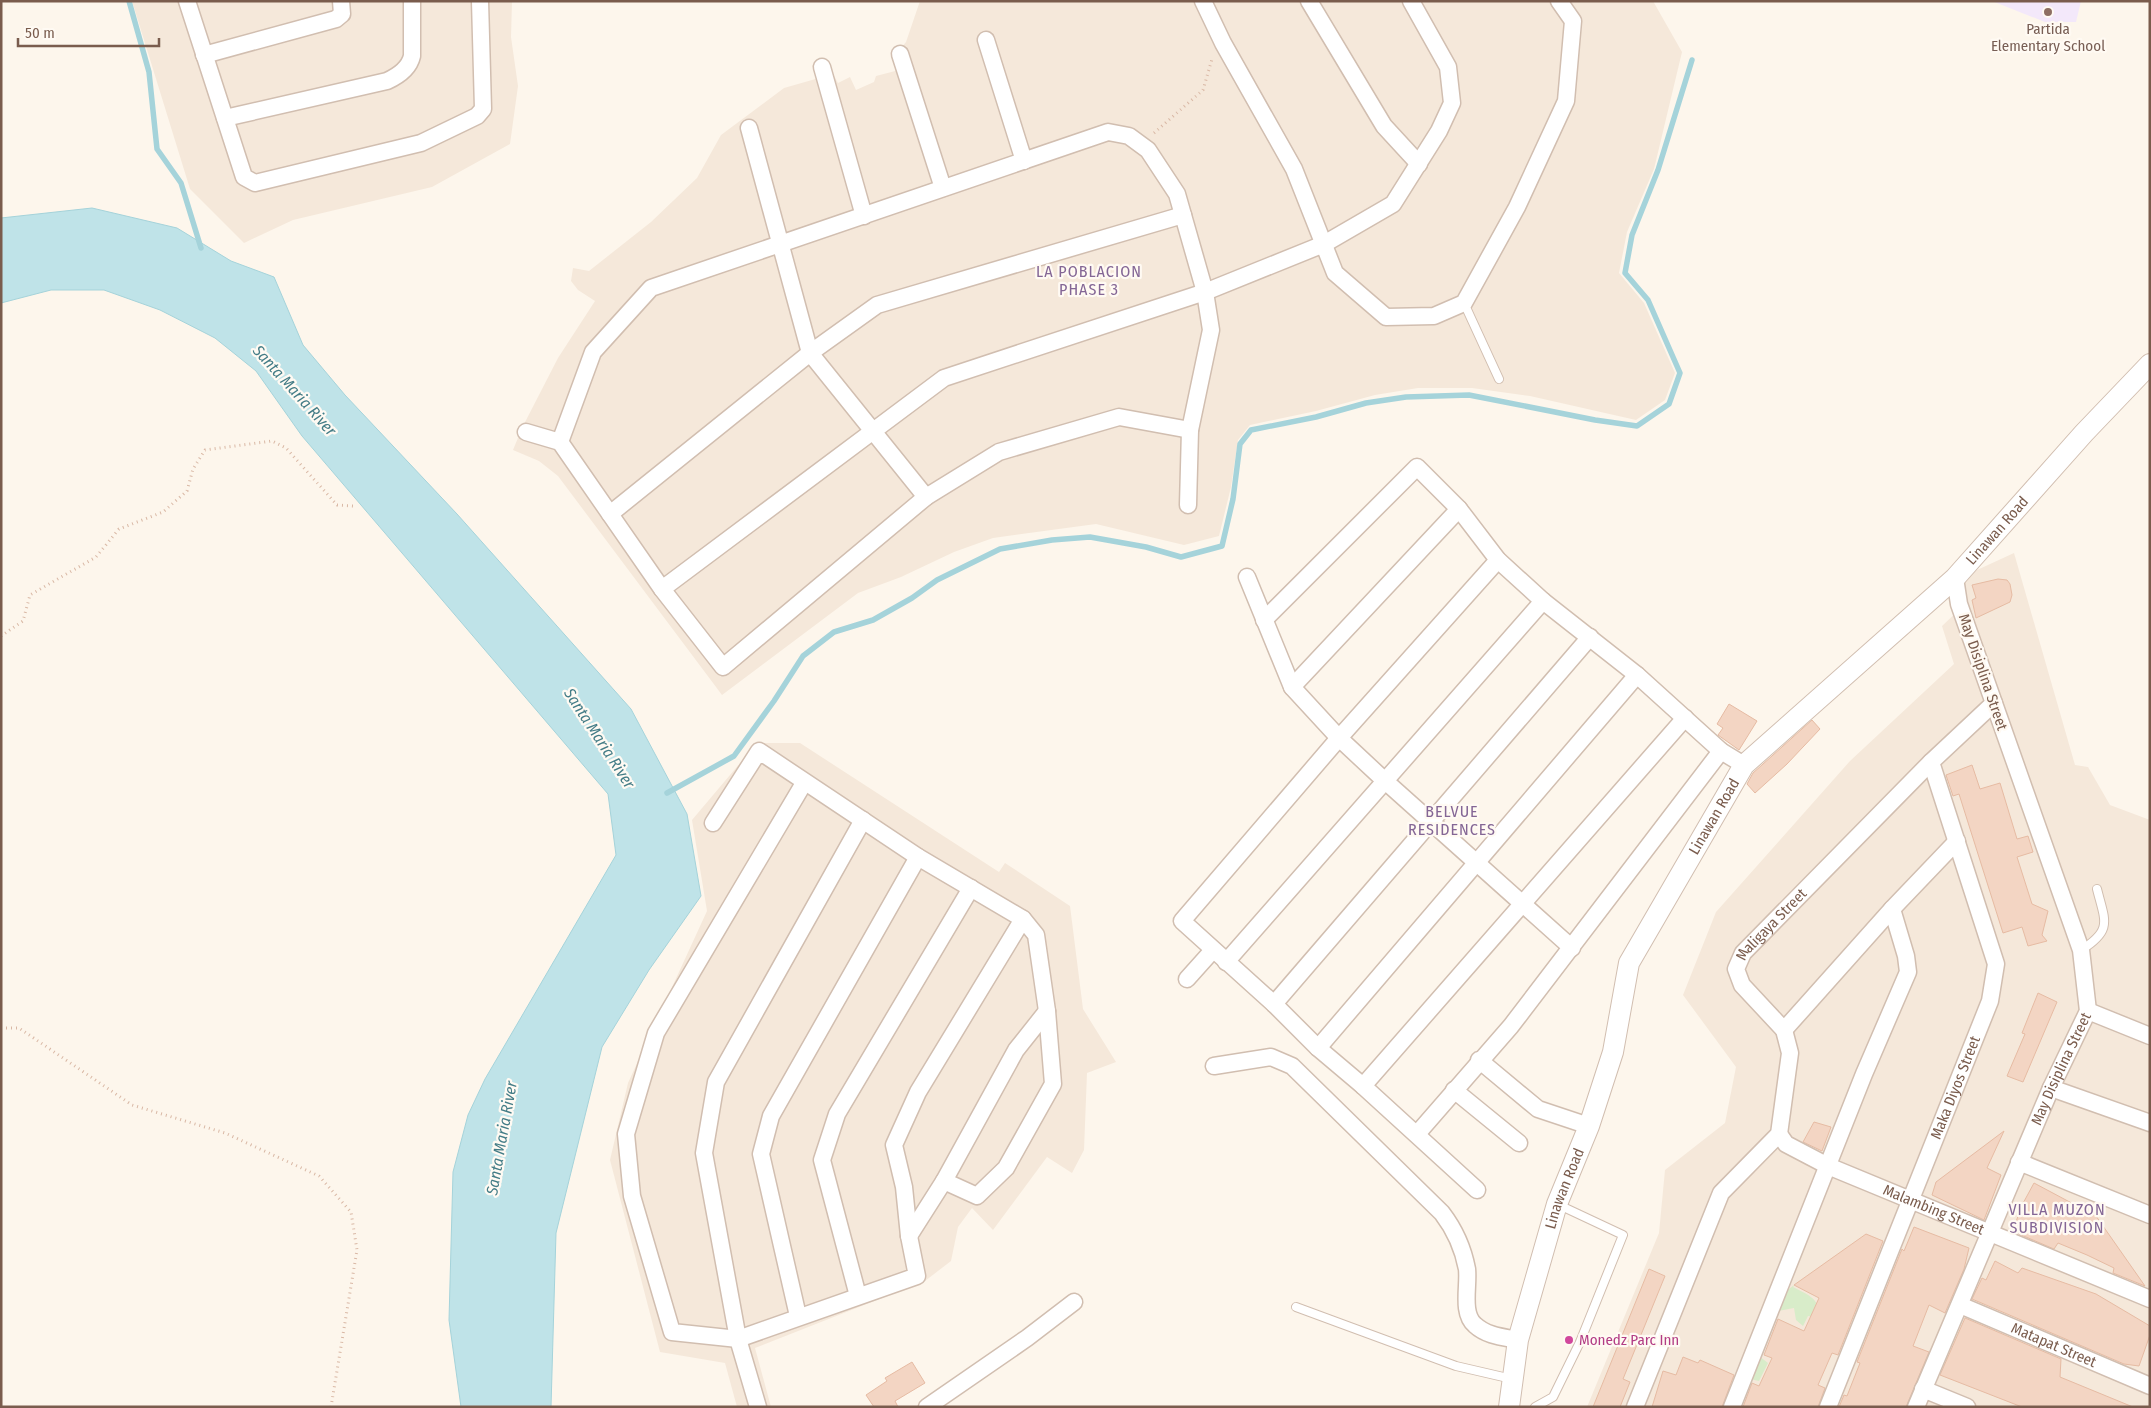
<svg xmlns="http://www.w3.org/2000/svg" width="2151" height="1408" font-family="'Fira Sans Condensed',sans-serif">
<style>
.residential{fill:#f5e8da}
.education{fill:#f3e8fa}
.green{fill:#d8ecc9}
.water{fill:#bfe3e8;stroke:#a5d3da}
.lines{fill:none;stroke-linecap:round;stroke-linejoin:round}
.stream{stroke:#a5d3da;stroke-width:5.5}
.building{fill:#f3d5c3;stroke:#e6bba3}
.service-casing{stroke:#d1beb0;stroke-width:10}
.minor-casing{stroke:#d1beb0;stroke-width:19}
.tertiary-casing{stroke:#d1beb0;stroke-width:22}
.path{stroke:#d9b8a5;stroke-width:3;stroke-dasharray:1 4;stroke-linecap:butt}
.service{stroke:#fff;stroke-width:8}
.minor{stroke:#fff;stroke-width:16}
.tertiary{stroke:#fff;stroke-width:20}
.education-dot{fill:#8d6e63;stroke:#fffaf3;stroke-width:2}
.hotel-dot{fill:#d1479c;stroke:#fffaf3;stroke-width:2}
.labels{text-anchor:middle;stroke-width:4.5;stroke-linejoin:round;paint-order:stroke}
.education-label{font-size:15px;fill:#785e54;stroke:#fffaf3}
.street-label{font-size:15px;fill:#7a5c4d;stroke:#fffaf3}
.hotel-label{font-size:15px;fill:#b23c85;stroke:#fffaf3;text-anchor:start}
.neighbourhood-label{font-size:16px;letter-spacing:1px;fill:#846695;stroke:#fffaf3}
.water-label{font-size:16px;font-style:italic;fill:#437c86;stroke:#fffaf3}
</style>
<rect width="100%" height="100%" fill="#fdf6ec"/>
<path class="residential" d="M132,1H512L511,37L518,86L510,144L432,187L293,220L244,243L190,189Z
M920,1H1653L1682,52L1654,169L1627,232L1619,273L1644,303L1675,373L1665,400L1636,420L1530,396L1472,388H1418L1375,395L1316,411L1250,425L1238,440L1231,487L1219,536L1184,545L1096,524L993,538L954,552L901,577L858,593L722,695L558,476L539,461L513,450L522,428L558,358L595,301L578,290L571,281L573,268L589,271L651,222L697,178L721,135L784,88L833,74L838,83L850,77L856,90L874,82L876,76L899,70L896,54L906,42Z
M2014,553L2075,765L2088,767L2110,805L2150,820V1407H1587L1659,1233L1665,1170L1725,1123L1736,1067L1683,995L1716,912L1850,761L1954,664L1942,626L1961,608L1964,576Z
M757,743H800L999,872L1005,863L1070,906L1083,1009L1116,1062L1087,1073L1084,1150L1072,1173L1047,1157L993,1230L972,1208L958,1227L951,1261L925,1281L755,1348L771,1407H737L725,1363L660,1352L610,1160L628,1083L707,911L692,820Z"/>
<path class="education" d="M1992,1H2081L2076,22H2045Z"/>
<path class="green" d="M1797,1283L1793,1287C1808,1295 1822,1299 1818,1318L1808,1316L1803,1326L1796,1320L1794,1308L1772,1312L1778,1297Z
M1755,1353L1768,1363L1759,1381L1745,1378Z"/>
<path class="water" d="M92,208L177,228L231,261L274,277L303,345L345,395L457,514L631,709L687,814L701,896L649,970L602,1047L556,1233L551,1407H461L449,1320L453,1172L468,1115L485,1079L616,855L608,794L302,436L256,371L215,338L160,310L104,290H51L1,303V218Z"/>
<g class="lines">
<path class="stream" d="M129,1L149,72L157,149L181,183L201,248
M667,793L734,756L774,701L803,656L834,632L873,620L912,598L937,580L1000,549L1052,540L1090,537L1146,547L1181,557L1222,546L1233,499L1240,444L1251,430L1316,417L1366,403L1406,397L1469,395L1595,420L1637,426L1669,404L1680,373L1648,300L1625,273L1632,235L1658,170L1692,60"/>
</g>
<path class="building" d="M1998,579L2007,580L2010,584L2012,595L2010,602L1976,618L1972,600L1976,598L1972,585Z
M1729,704L1757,721L1739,750L1718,735L1723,728L1717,724Z
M1812,720L1820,729L1787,764L1755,793L1747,784L1753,773Z
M1972,765L1980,789L2000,783L2017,839L2028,836L2033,852L2017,857L2032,904L2048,911L2042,935L2047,941L2028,946L2022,927L2003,933L1959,794L1953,796L1946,775Z
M2038,993L2057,1002L2023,1082L2007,1076L2025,1034L2022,1033Z
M1814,1122L1831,1127L1822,1151L1803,1142Z
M2004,1131L1987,1168L2001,1175L1984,1220L1932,1195L1936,1182Z
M2034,1183L2096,1216L2145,1286L2113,1273L2114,1268L2087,1255L2058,1243L2054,1249L2019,1234L2020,1229L2015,1225L2021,1207Z
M1914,1227L1969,1248L1964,1269L1945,1313L1929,1305L1913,1346L1929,1352L1906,1407H1839L1844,1395L1847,1396L1860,1363L1857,1362L1902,1249L1904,1251Z
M1866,1234L1883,1241L1838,1355L1832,1353L1818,1385L1825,1388L1818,1407H1743L1752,1383L1759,1386L1772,1358L1764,1355L1778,1319L1804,1331L1819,1298L1794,1285Z
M1995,1261L2018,1273L2022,1268L2096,1294L2150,1326V1335L2139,1366L2124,1364L1972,1299L1982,1278L1986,1280Z
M1649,1269L1665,1276L1623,1379L1630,1382L1620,1407H1593Z
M1965,1318L2061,1359L2060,1377L2133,1407H2022L1940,1375Z
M1683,1357L1698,1363L1700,1360L1734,1375L1722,1407H1652L1663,1371L1676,1375Z
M912,1362L925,1383L895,1401L898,1407H874L866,1395L887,1381L885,1378Z"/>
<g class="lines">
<defs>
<path id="service" d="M1464,303L1499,379
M2081,950C2113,930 2105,921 2097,889
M1296,1307L1456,1366L1512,1379
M1535,1407L1553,1397L1580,1342L1623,1235L1559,1205"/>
<g id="minor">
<path d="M187,1L244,177L255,183L421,143L477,116L483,109L480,1"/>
<path d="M1203,1L1223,43L1294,169L1335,273L1386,317L1434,316L1464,303L1517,207L1566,101L1573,21L1559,1"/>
<path d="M1309,1L1384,126L1419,164"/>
<path d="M986,40L1024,161"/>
<path d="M900,54L943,188"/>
<path d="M204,55L336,19L342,14L341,1"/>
<path d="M822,67L864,216"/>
<path d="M225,118L387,81C398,76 409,69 412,56V1"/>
<path d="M749,128L810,353L926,497"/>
<path d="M526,432L560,442L662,589L723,667L926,497L999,452L1119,417L1190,430"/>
<path d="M560,442L593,352L651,288L1108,132L1129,136L1148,150L1177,194L1205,292L1211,330L1190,430L1188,505"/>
<path d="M610,514L810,353L877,305L1183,215"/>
<path d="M1247,577L1292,687L1339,738L1384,780L1572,948"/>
<path d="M662,589L944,378L1205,292L1324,244L1393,204L1439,131L1452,103L1448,67L1411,1"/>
<path d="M1264,620L1417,467L1459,509L1498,560L1543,601L1637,675L1721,751L1744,765"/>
<path d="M1292,687L1459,509"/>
<path d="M804,783L656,1033L626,1134L632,1196L672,1332L738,1339L917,1276L909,1236L904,1187L894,1145L918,1092L1023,919"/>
<path d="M713,823L759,751L918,857L1023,919L1036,935L1047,1011L1053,1084L1006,1168L977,1196L944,1181"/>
<path d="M1226,962L1543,601"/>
<path d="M1187,979L1213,950"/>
<path d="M1274,1004L1590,637"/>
<path d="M2088,1011L2150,1036"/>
<path d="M1784,1030L1892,909L1957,841"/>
<path d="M1318,1048L1637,675"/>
<path d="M1479,1060L1538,1109L1589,1126"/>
<path d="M1214,1066L1271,1057L1292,1066L1442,1213C1455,1230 1463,1248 1467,1269C1469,1286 1461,1313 1475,1325C1487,1336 1503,1337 1518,1340"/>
<path d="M1363,1086L1685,718"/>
<path d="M2051,1088L2150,1123"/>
<path d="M1454,1090L1519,1143"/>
<path d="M1417,1134L1511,1026L1721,751"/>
<path id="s1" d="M1779,1134L1786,1144L1828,1166L2150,1299"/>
<path d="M2019,1162L2150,1215"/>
<path d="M1477,1190L1363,1086L1318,1048L1274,1004L1182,921L1339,738L1498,560"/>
<path d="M909,1236L944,1181L1016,1050L1047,1011"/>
<path d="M858,1296L822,1160L837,1114L971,888"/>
<path id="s2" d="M1960,1305L2150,1386"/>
<path d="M798,1316L761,1154L771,1116L918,857"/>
<path d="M1923,1389L1967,1407"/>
<path d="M758,1407L738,1339L704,1153L716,1082L863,820"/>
<path d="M927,1407L1027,1338L1074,1302"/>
<path id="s3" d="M1635,1407L1721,1193L1779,1134L1790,1053L1784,1030L1742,985L1736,969L1743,953L1931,762L1994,703"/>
<path d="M1732,1407L1864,1074L1908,972L1906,956L1892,909"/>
<path id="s4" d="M1828,1407L1990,1001L1996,964L1931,762"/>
<path id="s5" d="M1916,1407L2051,1088L2088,1011L2081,950L1959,604L1955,578"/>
</g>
<g id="tertiary">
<path id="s6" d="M1509,1407L1518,1340L1557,1204L1589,1126L1613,1052L1629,963L1744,765L1955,578L2084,433L2150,364"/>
</g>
</defs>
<use href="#service" class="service-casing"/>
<use href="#minor" class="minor-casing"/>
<use href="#tertiary" class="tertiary-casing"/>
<path class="path" d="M1154,133L1203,90L1212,59
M1,636L23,621L30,595L96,557L119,529L163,512L187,491L193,469L205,450L272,441L286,448L337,505L353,506
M1,1028H19L132,1105L225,1133L319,1176L351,1212L357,1250L331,1407"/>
<use href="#service" class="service"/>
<use href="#minor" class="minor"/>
<use href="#tertiary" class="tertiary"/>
</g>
<circle class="education-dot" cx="2048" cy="12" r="5"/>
<circle class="hotel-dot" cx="1569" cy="1340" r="5"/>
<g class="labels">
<g class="education-label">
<text x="2048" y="34">Partida<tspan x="2048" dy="17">Elementary School</tspan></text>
</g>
<g class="street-label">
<text dy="5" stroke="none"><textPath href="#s6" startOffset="1036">Linawan Road</textPath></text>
<text transform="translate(1983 672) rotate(71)" y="5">May Disiplina Street</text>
<text dy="5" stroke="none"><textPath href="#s6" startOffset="631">Linawan Road</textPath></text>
<text dy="5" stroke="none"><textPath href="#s3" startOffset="555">Maligaya Street</textPath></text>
<text dy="5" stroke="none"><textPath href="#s5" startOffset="368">May Disiplina Street</textPath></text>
<text dy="5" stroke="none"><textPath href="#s4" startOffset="344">Maka Diyos Street</textPath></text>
<text dy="5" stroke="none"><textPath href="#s6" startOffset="226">Linawan Road</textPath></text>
<text dy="5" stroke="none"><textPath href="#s1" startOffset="174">Malambing Street</textPath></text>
<text dy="5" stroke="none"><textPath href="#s2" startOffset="102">Matapat Street</textPath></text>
</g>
<g class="hotel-label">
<text x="1579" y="1345">Monedz Parc Inn</text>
</g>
<g class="neighbourhood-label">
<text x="1089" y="277">LA POBLACION<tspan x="1089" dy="18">PHASE 3</tspan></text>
<text x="1452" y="817">BELVUE<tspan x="1452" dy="18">RESIDENCES</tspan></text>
<text x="2057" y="1215">VILLA MUZON<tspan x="2057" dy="18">SUBDIVISION</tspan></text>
</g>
<g class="water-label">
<text transform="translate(295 390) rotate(48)" y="6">Santa Maria River</text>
<text transform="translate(600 738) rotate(57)" y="6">Santa Maria River</text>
<text transform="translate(501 1138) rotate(-80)" y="6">Santa Maria River</text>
</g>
</g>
<rect width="2151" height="1408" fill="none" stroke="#7a5c4d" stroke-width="5"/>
<path d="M18 38v8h141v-8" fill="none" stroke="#7a5c4d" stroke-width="2.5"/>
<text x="25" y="38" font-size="15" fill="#7a5c4d" stroke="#fffaf3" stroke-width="4" paint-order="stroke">50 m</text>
</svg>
